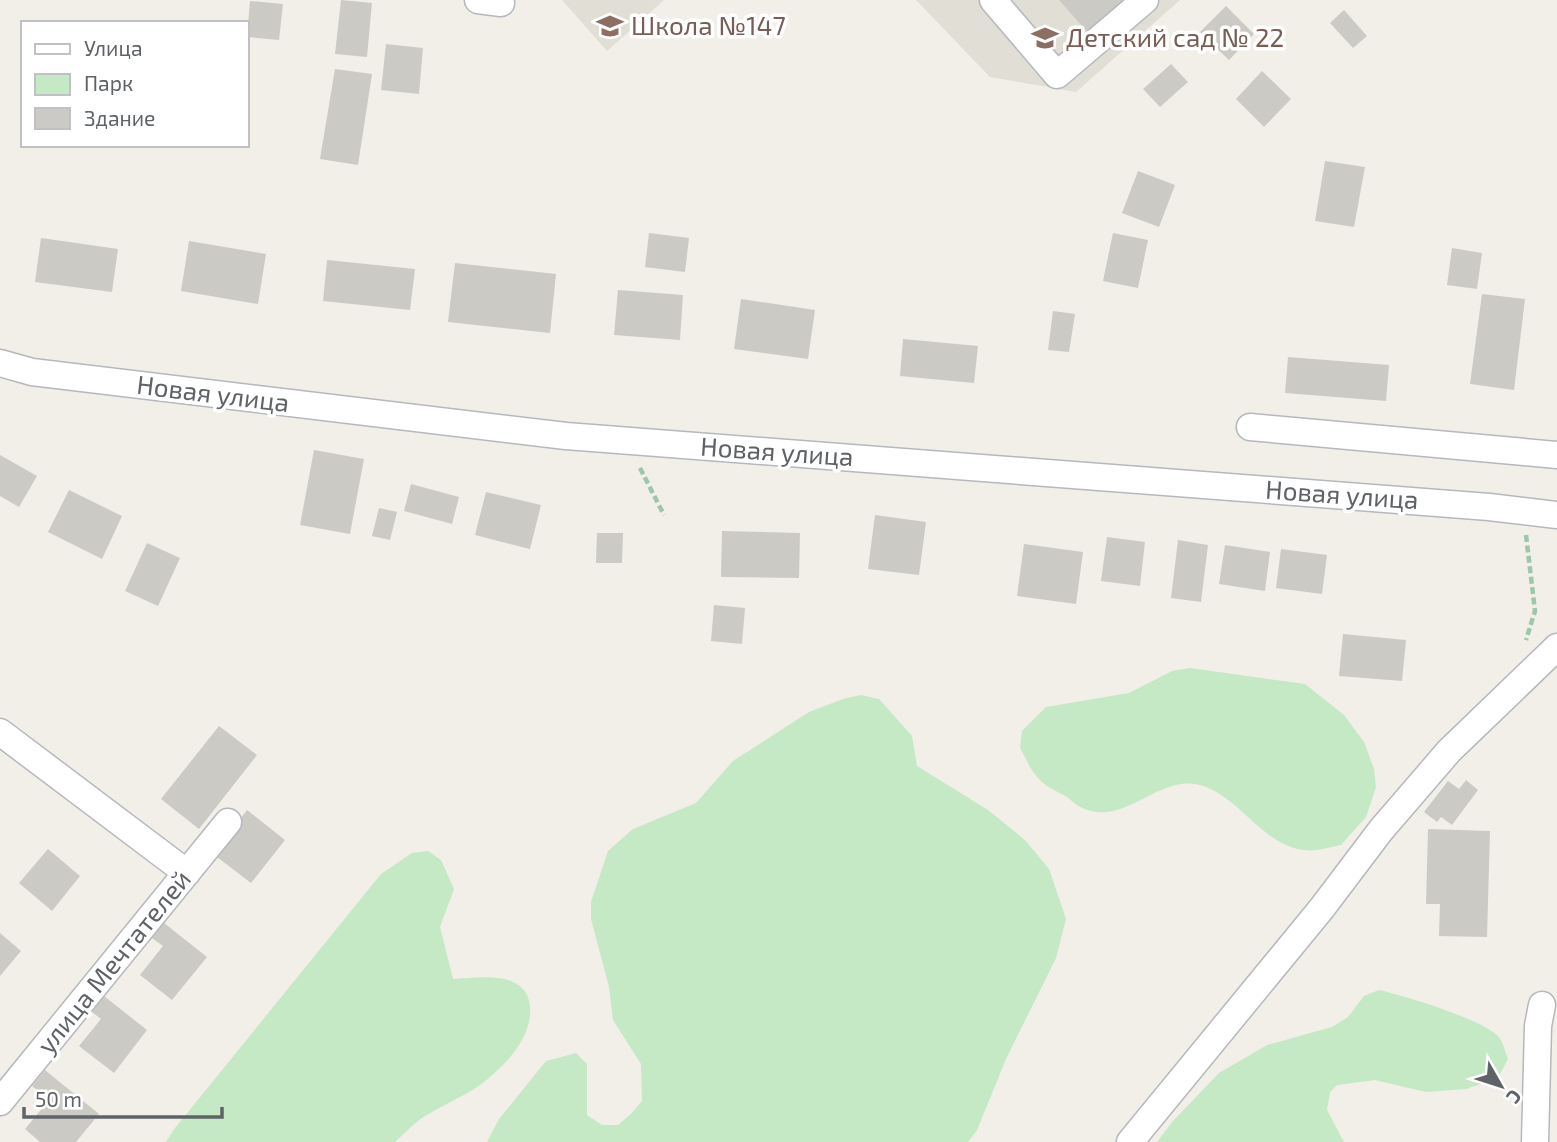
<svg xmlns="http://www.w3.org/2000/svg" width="1557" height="1142" font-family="'Exo 2',sans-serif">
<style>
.education{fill:#e1ded6}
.green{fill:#c5e8c5}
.building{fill:#cccac5}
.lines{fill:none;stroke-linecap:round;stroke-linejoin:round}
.minor-casing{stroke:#b5b8bc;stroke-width:29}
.path{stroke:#9cc7a9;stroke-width:4.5;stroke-dasharray:7 3.5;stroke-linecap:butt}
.minor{stroke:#fff;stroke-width:26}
.labels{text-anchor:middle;stroke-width:7;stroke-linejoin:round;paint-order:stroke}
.education-label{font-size:26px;fill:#785e54;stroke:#fff;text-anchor:start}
.street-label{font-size:26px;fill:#5f6368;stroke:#fff}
</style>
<rect width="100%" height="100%" fill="#f1efe8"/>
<path class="education" d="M562,0H664L607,51Z
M916,0H1180L1076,92L990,77Z"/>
<path class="green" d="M1190,668L1305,684L1344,715L1364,742L1374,769L1376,787L1366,817L1341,845C1330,847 1315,852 1304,850C1265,846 1242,801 1206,787C1161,769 1129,826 1085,809C1078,807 1072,801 1067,797C1058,792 1047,787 1040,780C1031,772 1026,758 1020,748L1022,731L1046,707L1129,693L1172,671Z
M861,695L879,699L912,736L917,766L988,810L1025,840L1049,869L1066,919L1056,958L1006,1059L977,1130L968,1142H487L499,1119L546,1061L576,1053L587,1064V1115L602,1125H618L631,1114L642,1101L641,1064L613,1020L609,987L591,919V902L608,851L633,829L696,803L733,761L809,712L843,699Z
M428,851L441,860L454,889L440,927L453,979C479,978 526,969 530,1006C533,1038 504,1067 480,1085C461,1098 438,1107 419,1120C410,1127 403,1135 395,1142H166L175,1128L381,874L412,853Z
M1379,990C1405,996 1478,1018 1497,1035C1503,1040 1505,1052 1508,1059L1500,1074L1493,1080L1466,1089L1426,1092L1375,1080L1337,1085L1330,1092L1327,1110L1344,1142H1157L1173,1121L1219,1073L1267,1045L1332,1027L1348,1017L1364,996Z"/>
<path class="building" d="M341,0L372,3L367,57L335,54Z
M1059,0H1129L1090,35Z
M250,1L283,4L279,40L247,37Z
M1226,6L1254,34L1229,60L1200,32Z
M1344,10L1367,36L1353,48L1330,23Z
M386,44L423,48L419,94L381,90Z
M1171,64L1188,82L1160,107L1143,89Z
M335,69L372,74L358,165L320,159Z
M1262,71L1291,99L1264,127L1236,99Z
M1325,161L1365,167L1354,227L1315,221Z
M1138,171L1175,185L1159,227L1122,213Z
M649,233L689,238L685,272L645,267Z
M1113,233L1148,240L1138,288L1103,281Z
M41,238L118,249L112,292L35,282Z
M189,241L266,254L258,304L181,291Z
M1452,248L1482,253L1477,289L1447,285Z
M327,260L415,269L410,310L323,301Z
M455,263L556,274L550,333L448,322Z
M618,290L683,295L680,340L614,335Z
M1482,294L1525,299L1514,390L1470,384Z
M741,299L815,310L808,359L734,349Z
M1053,311L1075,314L1069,352L1048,350Z
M903,339L978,346L974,383L900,376Z
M1288,357L1389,365L1386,401L1285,393Z
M314,450L364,459L350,534L300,525Z
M0,455L37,476L19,507L0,496Z
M411,484L459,497L452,524L404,511Z
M69,490L122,516L102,559L48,532Z
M486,492L541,505L530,549L475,535Z
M379,508L397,512L390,540L372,536Z
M875,515L926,522L919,575L868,569Z
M722,531L800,533L799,578L721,577Z
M597,533H623L622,563H596Z
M1107,537L1145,542L1140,586L1101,581Z
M1178,540L1208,545L1201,602L1171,598Z
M147,543L180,558L158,606L125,591Z
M1024,544L1083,552L1076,604L1017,596Z
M1225,545L1270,552L1265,591L1219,584Z
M1281,549L1327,555L1322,594L1276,588Z
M714,605L745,608L742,644L711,641Z
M1343,634L1406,640L1402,681L1339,676Z
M219,726L257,755L199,829L161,799Z
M1466,780L1478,790L1452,825L1441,817L1437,822L1424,812L1448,781L1459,789Z
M247,810L285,840L251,883L213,854Z
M1428,829L1490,831L1487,937L1439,936L1440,904H1426Z
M48,849L80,876L52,911L19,883Z
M164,923L207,957L172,1000L140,975L163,946L152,938Z
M0,933L21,951L0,976Z
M104,996L147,1030L114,1073L79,1046L101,1019L92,1012Z
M45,1070L99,1114L76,1142H40L25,1129L49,1100L32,1086Z"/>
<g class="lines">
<defs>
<path id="minor" d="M478,0L501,3
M993,0L1057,75L1145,0
M0,363L32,372L566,436L1489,507L1557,515
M1250,427L1557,455
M0,732L187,873
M0,1102L228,822
M1130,1142L1322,908L1381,830L1449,751L1557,647
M1535,1142L1538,1026L1542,1005"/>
</defs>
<use href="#minor" class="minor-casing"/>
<path class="path" d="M640,468L664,515
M1526,535L1535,611L1526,640"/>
<use href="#minor" class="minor"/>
</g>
<defs>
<symbol id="school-bare" viewBox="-9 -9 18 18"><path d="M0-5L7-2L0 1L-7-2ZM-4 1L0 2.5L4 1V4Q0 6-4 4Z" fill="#8d6e63" stroke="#fff" stroke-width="2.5" paint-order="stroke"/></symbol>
</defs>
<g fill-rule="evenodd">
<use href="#school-bare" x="591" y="7" width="38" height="38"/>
<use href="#school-bare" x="1026" y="19" width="38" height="38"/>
</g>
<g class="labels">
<g class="education-label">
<text x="631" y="35">Школа №147</text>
<text x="1066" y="47">Детский сад № 22</text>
</g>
<g class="street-label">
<text transform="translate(213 394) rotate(7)" y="9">Новая улица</text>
<text transform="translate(777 452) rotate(4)" y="9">Новая улица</text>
<text transform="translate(1342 495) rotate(4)" y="9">Новая улица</text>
<text transform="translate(114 962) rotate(-51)" y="9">улица Мечтателей</text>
</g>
</g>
<rect x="21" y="21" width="228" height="126" fill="#ffffff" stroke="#bfc1c3" stroke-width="2"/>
<rect x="35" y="44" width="35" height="10" fill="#ffffff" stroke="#bfc1c3" stroke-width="2"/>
<text x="84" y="56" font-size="21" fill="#5f6368">Улица</text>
<rect x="35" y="74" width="35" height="21" fill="#c5e8c5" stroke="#bfc1c3" stroke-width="2"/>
<text x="84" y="91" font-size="21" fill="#5f6368">Парк</text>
<rect x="35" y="108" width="35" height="21" fill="#cccac5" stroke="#bfc1c3" stroke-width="2"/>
<text x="84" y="126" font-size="21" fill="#5f6368">Здание</text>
<g transform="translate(1501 1086) rotate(129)" stroke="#ffffff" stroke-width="5" paint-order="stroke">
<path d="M0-5L12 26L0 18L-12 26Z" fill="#5f6368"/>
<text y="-10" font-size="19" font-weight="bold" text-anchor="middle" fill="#5f6368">С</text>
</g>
<path d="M24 1107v10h198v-10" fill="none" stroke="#5f6368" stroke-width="3.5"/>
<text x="35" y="1107" font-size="21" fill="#5f6368" stroke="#ffffff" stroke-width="5" paint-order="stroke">50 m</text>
</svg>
